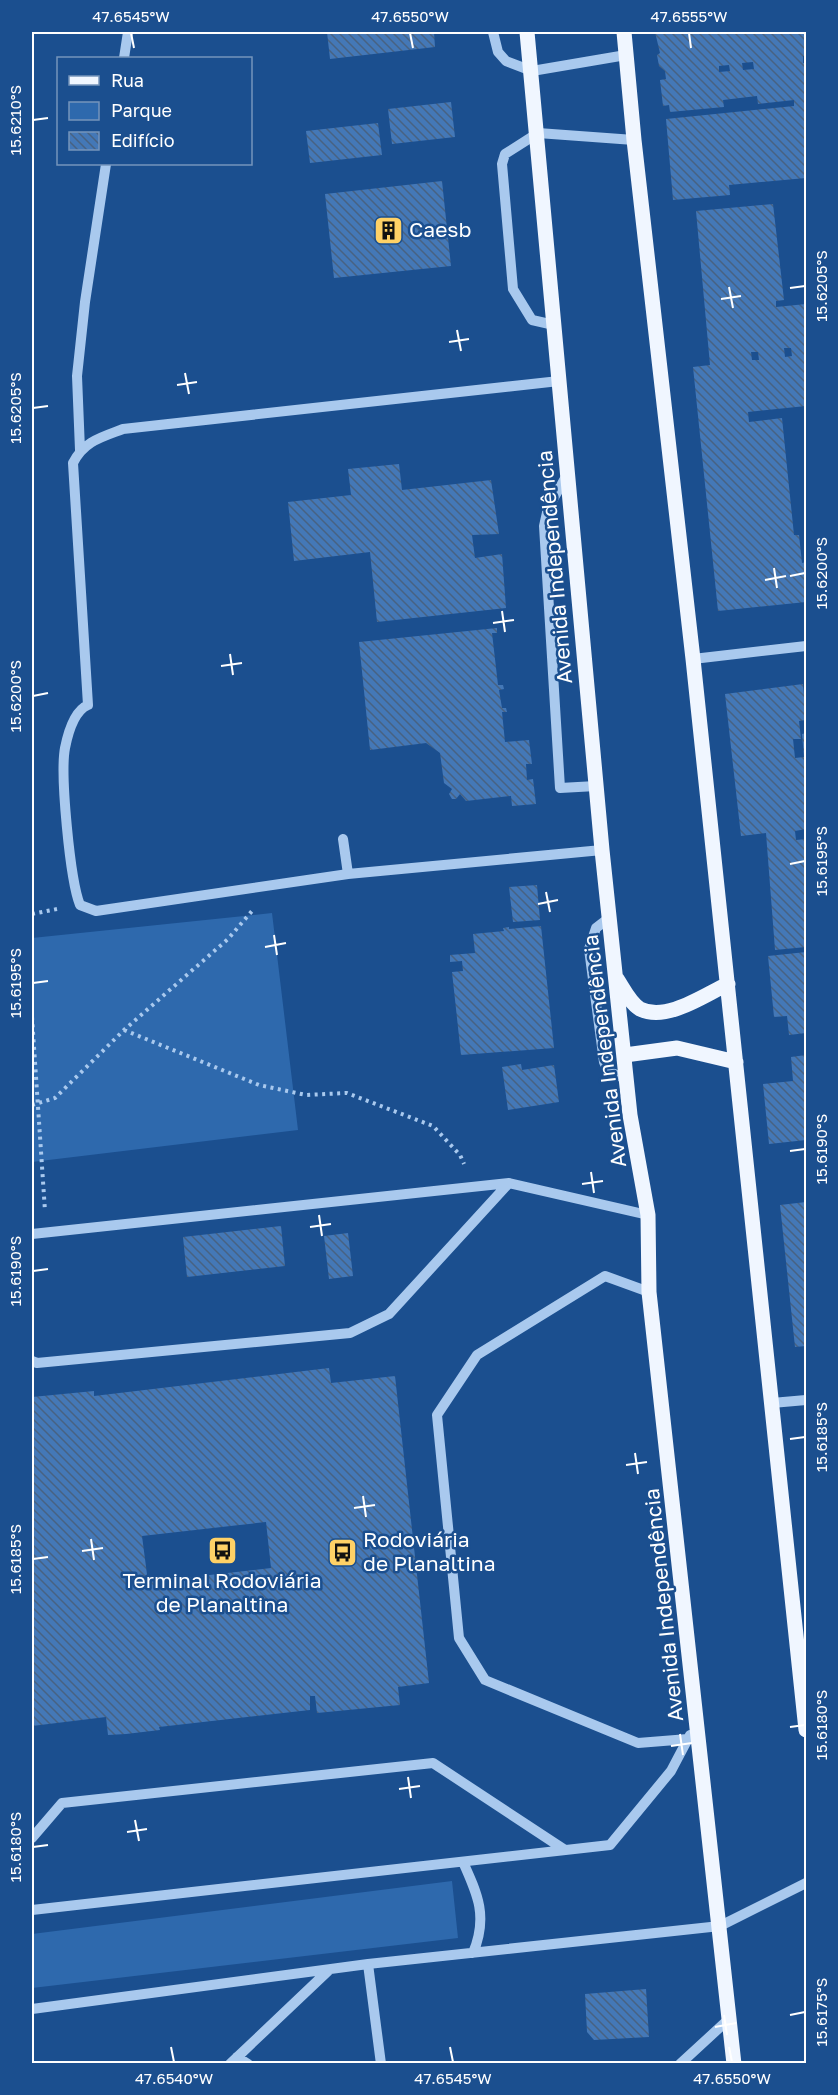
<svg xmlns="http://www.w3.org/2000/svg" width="838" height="2095" font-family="'Golos Text',sans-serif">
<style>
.green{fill:#2e69ad}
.building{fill:url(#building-back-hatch);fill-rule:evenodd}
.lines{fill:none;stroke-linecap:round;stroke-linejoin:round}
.path{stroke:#a9c9ee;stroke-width:4;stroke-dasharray:3 4.5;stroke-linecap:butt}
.minor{stroke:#a9c9ee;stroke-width:10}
.major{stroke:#f0f6ff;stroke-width:15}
.ticks{fill:none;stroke:#fff;stroke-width:2}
.labels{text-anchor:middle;stroke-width:5;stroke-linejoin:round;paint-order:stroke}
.poi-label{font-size:21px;fill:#fff;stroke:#1b4f8f;text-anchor:start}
.street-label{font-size:21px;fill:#fff;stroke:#1b4f8f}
.neatline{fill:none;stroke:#fff;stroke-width:2}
.ticks-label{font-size:15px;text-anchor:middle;fill:#fff}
</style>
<defs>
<pattern id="building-back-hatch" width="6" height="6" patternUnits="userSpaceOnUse" patternTransform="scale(1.5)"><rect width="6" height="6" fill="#4478b7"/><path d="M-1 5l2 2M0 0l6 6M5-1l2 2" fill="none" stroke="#486282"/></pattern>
</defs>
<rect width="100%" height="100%" fill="#1b4f8f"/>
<path class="green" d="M272,913L298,1130L32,1162V938Z
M452,1881L458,1938L32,1988V1934Z"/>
<path class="building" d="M327,32H434L435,47L330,59Z
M655,32H806V56H803V63H806V178L729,185L730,195L673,200L666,119L794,106V100L758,104L757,96L723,100L724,107L670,112L669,105L663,106L660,80L666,79L665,71L659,66L657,55L660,53ZM753,62L754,69L743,70L742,63ZM729,65L730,71L719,72V66Z
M451,102L455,137L392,144L388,109Z
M378,123L382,155L310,163L306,131Z
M442,181L451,266L334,278L325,194Z
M773,204L784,300L776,301V307L806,304V406L748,412L749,422L782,418L794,535H799L802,563L806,562V602L718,611L693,367L710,365L696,211ZM784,348H791L792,356L785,357ZM751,352H758L759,360H752Z
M399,464L402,490L491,480L499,534L472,535L475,558L502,554L506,608L377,622L370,552L294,561L288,502L351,495L348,469Z
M497,628V633H492L498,685H503L504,689L499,690L502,708H506L507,712H502L505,742L529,740L532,764H526L527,780L533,779L536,804L512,806L511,796L466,801L460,794L456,799H452L449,794L452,789L444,783L440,753L426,743L370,750L359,642Z
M803,684L806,720L799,721L801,739H793L795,758L804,757L802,734L806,733V829L795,831L796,840L806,839V947L775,950L766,833L741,836L725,694Z
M537,885L540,920L513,922L509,887Z
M541,926L554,1048L461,1055L452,972L463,971L462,961L450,962V955L475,953L473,934L504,931L503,928L509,927V929Z
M806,952V1033L789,1035L787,1016L774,1017L768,956Z
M806,1055V1140L769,1144L763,1084L793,1081L791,1057Z
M521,1064L522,1070L554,1065L559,1102L508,1110L502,1067Z
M806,1202V1346L795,1347L780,1205Z
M281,1226L285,1266L187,1277L183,1237Z
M348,1233L353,1276L329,1279L324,1236Z
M329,1368L331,1383L395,1376L429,1683L398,1687L400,1705L317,1713L315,1696H310V1710L159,1727L160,1730L126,1734L108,1735L106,1717L32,1726V1397L94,1391V1396ZM266,1522L271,1568L148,1582L142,1536Z
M646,1989L649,2037L594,2040L587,2032L585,1994Z"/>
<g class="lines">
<path class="path" d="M32,914L57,909
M32,1017L45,1211
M124,1030L259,1085L306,1095L347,1093L433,1126L460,1155L464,1164
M32,1105L55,1098L124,1030L228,939L252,911"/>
<path class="minor" d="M493,32L498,52L506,61L532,71L626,55
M124,58L128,32
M554,325L532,320L513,289L502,164L505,154L538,133L634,140
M80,450L77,376L85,302L106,164
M567,475L548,508L544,526L560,788L596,786
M693,659L806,646
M343,839L348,874L602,850
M348,874L96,911L80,905C70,880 60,774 65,748C68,733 74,711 88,705L73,463C84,441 102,437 123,429L559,381
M609,918L596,928L589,949L604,1062L609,1072L627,1079
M32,1234L509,1183L648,1215
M649,1292L605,1276L477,1355L437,1415L459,1638L485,1680L638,1743L688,1739
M32,1361L37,1363L350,1333L389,1314L509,1183
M772,1403L806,1400
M32,1838L62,1803L433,1763L565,1850
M463,1862C478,1895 488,1917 473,1953
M32,1910L610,1845L671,1771L690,1735
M368,1964L381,2064
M32,2009L368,1964L720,1926L806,1883
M237,2057L248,2064
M230,2064L328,1971
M680,2064L730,2018"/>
<path class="major" d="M527,32L602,850L630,1115L648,1215L649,1292L734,2064
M624,32L634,140L693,659L806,1730
M617,979C623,988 630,1003 640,1009C667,1022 704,995 728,984
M625,1055L677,1048L736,1062"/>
</g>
<path class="ticks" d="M131,33L134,48M410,33L413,48M689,33L691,48M33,120L48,118M729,287L733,308M790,288L805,286M721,299L741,296M457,330L461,351M449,342L469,339M185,373L189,394M177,385L197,382M33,408L48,406M774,568L777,588M790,576L805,573M765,580L786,576M502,611L505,632M493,623L514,620M230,654L233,675M221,666L242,663M33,696L48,693M790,864L805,861M546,892L550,912M538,904L558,900M274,935L277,955M265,947L286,943M33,983L48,981M790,1151L805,1149M591,1172L594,1193M582,1184L603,1181M319,1215L322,1236M310,1227L331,1224M33,1271L48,1269M790,1439L805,1437M635,1453L638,1474M626,1465L647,1462M363,1496L366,1517M354,1508L375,1505M91,1539L94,1560M82,1551L103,1548M33,1559L48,1557M790,1727L805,1725M680,1734L683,1755M671,1746L692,1743M408,1777L411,1798M399,1789L420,1786M135,1820L139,1841M127,1832L147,1829M33,1847L48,1845M724,2015L727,2035M790,2015L805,2012M715,2027L736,2023M171,2047L174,2062M450,2047L453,2062M729,2047L732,2062"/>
<defs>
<symbol id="building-square" viewBox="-11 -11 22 22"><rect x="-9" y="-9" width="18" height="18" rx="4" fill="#ffd166" stroke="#1b4f8f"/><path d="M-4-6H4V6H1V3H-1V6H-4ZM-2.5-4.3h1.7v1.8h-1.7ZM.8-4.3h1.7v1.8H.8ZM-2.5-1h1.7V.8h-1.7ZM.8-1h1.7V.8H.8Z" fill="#111"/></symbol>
<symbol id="bus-square" viewBox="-11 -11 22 22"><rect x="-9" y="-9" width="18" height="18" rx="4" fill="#ffd166" stroke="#1b4f8f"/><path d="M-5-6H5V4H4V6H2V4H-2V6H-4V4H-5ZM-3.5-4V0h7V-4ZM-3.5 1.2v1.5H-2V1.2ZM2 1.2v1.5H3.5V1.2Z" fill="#111"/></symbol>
</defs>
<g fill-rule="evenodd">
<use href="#building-square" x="372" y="214" width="33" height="33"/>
<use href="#bus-square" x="206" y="1534" width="33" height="33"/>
<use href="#bus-square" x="326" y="1536" width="33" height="33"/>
</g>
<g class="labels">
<g class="poi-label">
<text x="409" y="237">Caesb</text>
<text x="363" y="1547">Rodoviária<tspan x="363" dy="24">de Planaltina</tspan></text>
<text x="222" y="1588" text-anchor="middle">Terminal Rodoviária<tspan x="222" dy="24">de Planaltina</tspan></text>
</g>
<g class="street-label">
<text transform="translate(555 567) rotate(-95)" y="7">Avenida Independência</text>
<text transform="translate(605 1051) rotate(-97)" y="7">Avenida Independência</text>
<text transform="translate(664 1605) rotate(-96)" y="7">Avenida Independência</text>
</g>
</g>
<rect width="838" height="2095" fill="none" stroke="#1b4f8f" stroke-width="66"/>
<rect x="57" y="57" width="195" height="108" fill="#1b4f8f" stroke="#7695bc" stroke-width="1.5"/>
<rect x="69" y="76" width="30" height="9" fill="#f0f6ff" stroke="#7695bc" stroke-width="1.5"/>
<text x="111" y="87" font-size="18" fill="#ffffff">Rua</text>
<rect x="69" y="102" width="30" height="18" fill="#2e69ad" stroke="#7695bc" stroke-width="1.5"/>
<text x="111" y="117" font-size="18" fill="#ffffff">Parque</text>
<rect x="69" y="132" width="30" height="18" fill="url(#building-back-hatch)" stroke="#7695bc" stroke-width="1.5"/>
<text x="111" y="147" font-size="18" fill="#ffffff">Edifício</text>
<rect x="33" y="33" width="772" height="2029" class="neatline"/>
<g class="ticks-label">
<text x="131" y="22">47.6545°W</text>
<text x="410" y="22">47.6550°W</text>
<text x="689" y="22">47.6555°W</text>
<text transform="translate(16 120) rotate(-90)" y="5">15.6210°S</text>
<text transform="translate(822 286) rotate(-90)" y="5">15.6205°S</text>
<text transform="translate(16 408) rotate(-90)" y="5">15.6205°S</text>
<text transform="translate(822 573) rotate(-90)" y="5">15.6200°S</text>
<text transform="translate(16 696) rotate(-90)" y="5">15.6200°S</text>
<text transform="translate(822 861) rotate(-90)" y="5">15.6195°S</text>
<text transform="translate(16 983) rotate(-90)" y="5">15.6195°S</text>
<text transform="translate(822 1149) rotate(-90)" y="5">15.6190°S</text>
<text transform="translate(16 1271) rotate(-90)" y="5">15.6190°S</text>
<text transform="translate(822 1437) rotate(-90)" y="5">15.6185°S</text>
<text transform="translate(16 1559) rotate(-90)" y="5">15.6185°S</text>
<text transform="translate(822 1725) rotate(-90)" y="5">15.6180°S</text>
<text transform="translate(16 1847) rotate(-90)" y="5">15.6180°S</text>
<text transform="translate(822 2012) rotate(-90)" y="5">15.6175°S</text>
<text x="174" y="2084">47.6540°W</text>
<text x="453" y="2084">47.6545°W</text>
<text x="732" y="2084">47.6550°W</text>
</g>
</svg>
